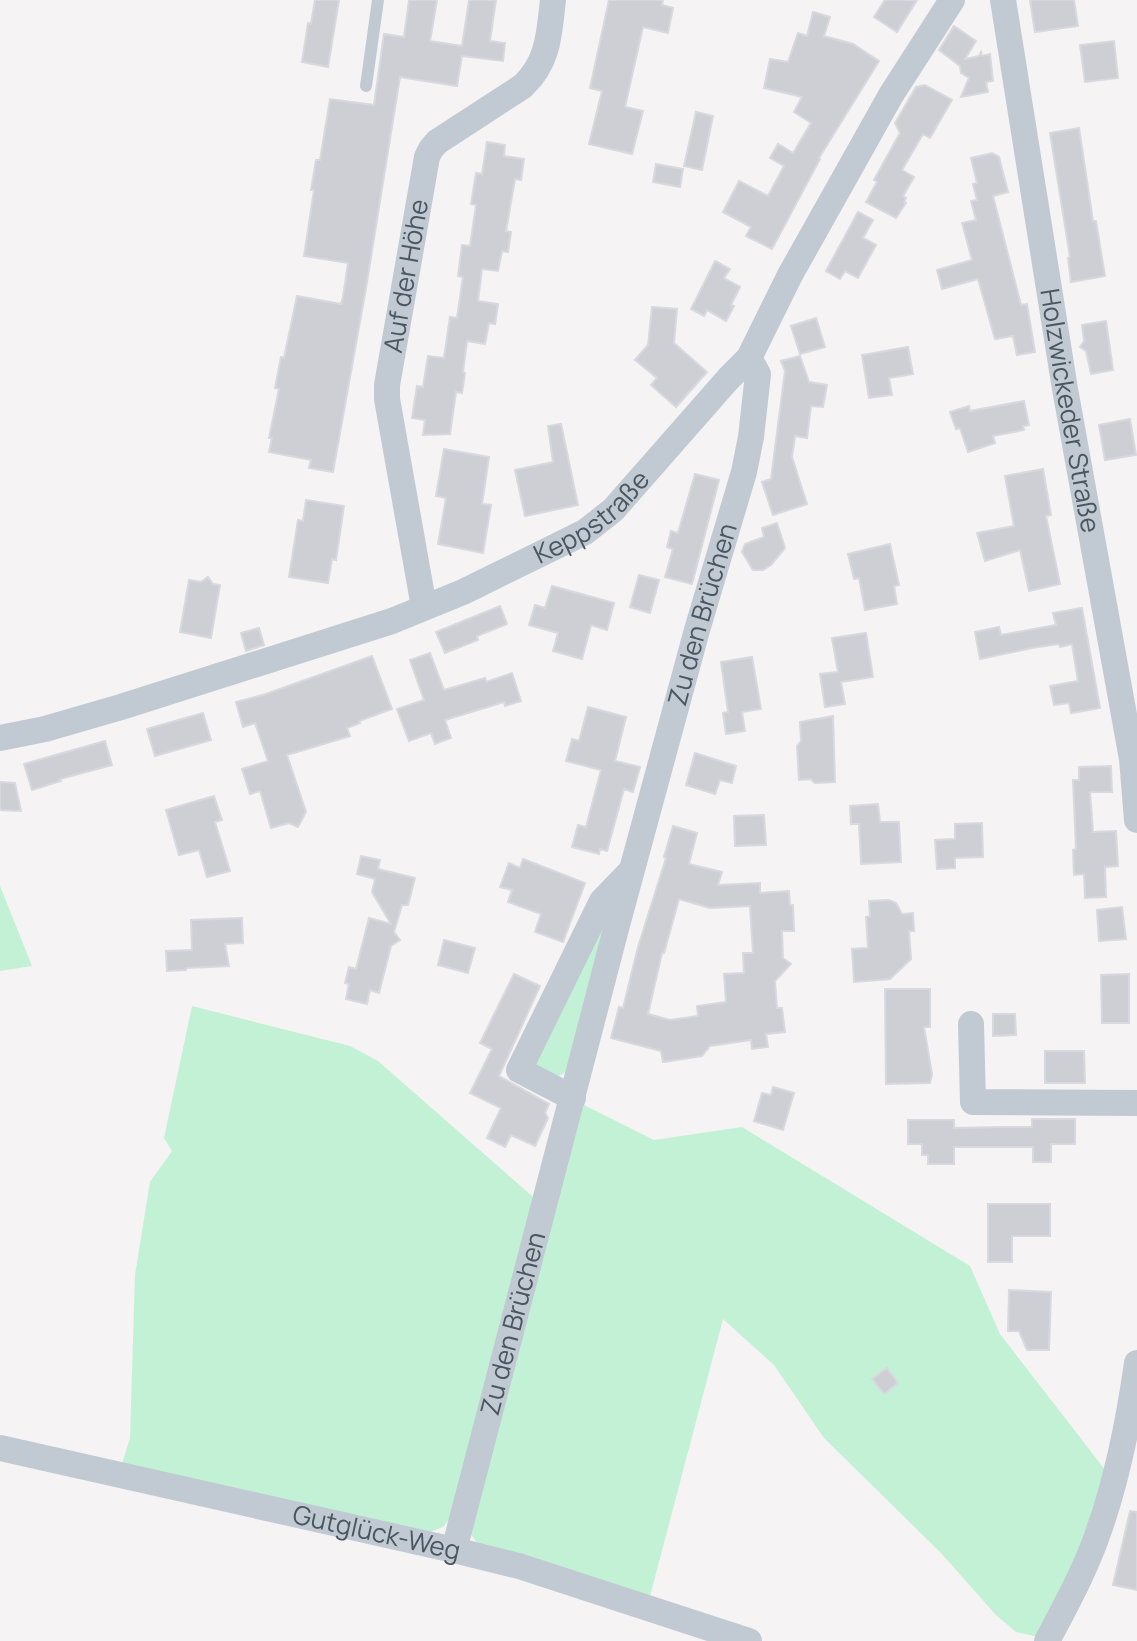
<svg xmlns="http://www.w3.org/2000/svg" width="1137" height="1641" font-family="Manrope,sans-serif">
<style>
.green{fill:#c3f1d5}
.building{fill:#cdcfd5;stroke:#d7d9de;stroke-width:2;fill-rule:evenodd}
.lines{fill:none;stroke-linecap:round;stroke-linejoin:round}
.lane{stroke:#c1cad2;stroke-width:12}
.street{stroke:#c1cad2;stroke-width:26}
.labels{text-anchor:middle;stroke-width:6;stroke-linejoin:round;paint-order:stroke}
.street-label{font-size:26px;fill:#4a5661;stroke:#fff}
</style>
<rect width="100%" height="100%" fill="#f5f3f3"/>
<path class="green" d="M0,886L32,966L0,971Z
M604,924L567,1070C557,1081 549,1074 537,1067L535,1060Z
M192,1006L350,1046L378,1061L540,1203L458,1509L443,1527L419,1536L122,1464L130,1438L135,1275L150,1182L172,1151L164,1138Z
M580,1103L654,1140L742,1127L970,1266L1000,1334L1106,1471L1093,1521L1038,1637L1016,1632L996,1615L941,1553L824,1438L774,1365L723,1319L649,1600L481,1548L470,1533Z"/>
<path class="building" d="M315,0H339L328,67L302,62L308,23L311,24Z
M409,0H437L430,41L462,46L469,0H496L490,41L505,43L503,61L462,56L457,86L400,77L366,288L333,472L309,468L311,460L269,452L272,438H269L279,389L275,388L281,357L284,358L297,296L341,304L343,297L348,263L304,256L314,190H311L316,160H320L330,99L374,105L384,34L404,37Z
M609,0H663L662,5L673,8L668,33L643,27L625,107L643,111L632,154L589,144L602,91L590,88Z
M885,0H917L897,32L874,17Z
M1030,0H1074L1078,26L1035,32Z
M813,12L830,17L824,36L853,44L879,61L819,158L820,159L772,249L746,236L751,227L723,212L739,181L768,196L784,166L770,158L778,144L793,153L811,123L794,112L802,97L764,88L770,59L788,62L798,33L807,36Z
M954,26L976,41L965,59L979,56L981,52L982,56L990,54L993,81L986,82L988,92L961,97L969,78L961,73L960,66L939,50Z
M1114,41L1118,78L1085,82L1080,45Z
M925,85L952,100L930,138L923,134L902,170L914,177L903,196L906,198L904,202L906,203L896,218L866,202L877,182L874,180L900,133L895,123L916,87Z
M696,112L713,116L702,170L684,166Z
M1079,128L1093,221H1096L1105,276L1071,282L1068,258L1070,257L1050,133Z
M487,142L505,145L504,156L524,159L521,180L515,179L506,231L511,232L508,252L502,251L498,271L482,269L478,301L498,304L495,324L489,323L485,344L467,341L463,372L465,373L462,393L456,392L450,434L423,435L425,420L412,418L417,386L423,387L428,356L444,358L450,317L457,318L463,277L458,276L462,245L470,246L476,205L471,204L476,173L482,174Z
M992,153L999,157L1008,192L993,196L1021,305L1027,304L1035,352L1017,355L1013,336L995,339L978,279L942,289L937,270L972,260L962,223L976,220L971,201L977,200L973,184L977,183L971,158Z
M656,164L683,169L680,187L653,182Z
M858,212L873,220L863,238L876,245L858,278L845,271L840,279L826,271Z
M715,261L730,269L724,278L740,287L731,305L734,306L726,321L707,310L704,316L691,309Z
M652,307L677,309L674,343L707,372L676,407L651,385L657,378L635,360L648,345Z
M816,318L825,347L800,354L791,326Z
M1106,321L1113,370L1091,374L1086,351L1080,347L1084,341L1082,325Z
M908,347L913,374L889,378L892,395L869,398L862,355Z
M800,356L809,382L827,385L823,407L811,406L807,438L795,436L792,457L807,504L773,515L762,482L771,479L785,371L781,361Z
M1024,401L1029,425L1023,426L1024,430L993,436L995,443L968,452L960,428L956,429L950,412L969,406L970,411Z
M1130,419L1136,455L1105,460L1099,425Z
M561,424L578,505L525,516L515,470L553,462L548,426Z
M444,449L489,457L482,504L491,505L483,553L438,544L446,498L436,496Z
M1043,469L1051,515L1046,516L1060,584L1029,591L1020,550L985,561L977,533L1014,526L1005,476Z
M695,474L719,480L692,584L665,577L673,549L667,547L671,531L678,533Z
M306,500L344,506L336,560L332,559L328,583L289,577L298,520L303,521Z
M777,523L785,548L771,565L763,570H753L742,552L745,544L764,537L762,528Z
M890,544L899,585L894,586L897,604L865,610L859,578L854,579L848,554Z
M639,575L659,580L650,613L630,607Z
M208,577L213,584L220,585L211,638L180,632L189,580L201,582Z
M552,586L614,603L607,630L591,625L582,659L553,651L558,633L529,625L535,605L545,608Z
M500,606L507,624L477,636L478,640L445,653L436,632Z
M1082,608L1100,708L1071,713L1069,703L1054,705L1050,686L1078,681L1072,644L1060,647L1059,644L1032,648L980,659L975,632L999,627L1001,635L1056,625L1053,613Z
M259,628L264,645L246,651L241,633Z
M866,633L873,677L841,682L845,704L825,707L820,674L838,672L832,638Z
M430,653L444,690L485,678L486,682L512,673L521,701L505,706L504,702L445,720L451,738L435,744L431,733L409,741L397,709L424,700L410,660Z
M372,656L392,709L359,721L360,723L347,728L350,736L287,755L306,812L298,827L289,823L271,828L260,791L250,794L242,769L268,761L255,723L243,727L236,702L266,694Z
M752,657L761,709L742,712L745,731L726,734L723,713L728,712L721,662Z
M588,707L626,717L615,761L640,767L633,792L624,789L607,851L600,849L599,854L572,847L578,825L586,827L601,770L566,761L572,739L579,741Z
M203,713L211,740L155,756L147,729Z
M833,716L835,782L815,783L810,779L799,780L797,746L801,741L800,722Z
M105,741L112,765L60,779L61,781L32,790L24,764Z
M695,753L736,766L732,783L720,780L715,794L686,785Z
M1111,766L1112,792H1090L1093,832L1116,831L1118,866L1105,867L1106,897L1085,898L1084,874L1074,875L1073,850L1076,849L1073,780H1079V767Z
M0,782L15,783L21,811L0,810Z
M214,796L222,820L215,822L230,871L207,877L199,850L179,855L166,810Z
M878,804L880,822H899L901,862L861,864L859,824H851L850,806Z
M764,815L766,845L735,846L734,816Z
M982,823L983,857L955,858V868L937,869L935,840L955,839V824Z
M673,826L697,833L689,864L722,872L718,885L760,883V893L789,891L790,905H793L794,931H782L783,958L791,964L775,981L777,1008H782L785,1032L766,1034L768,1047L752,1049L751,1040L710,1046L702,1056L663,1062L661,1051L611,1038L619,1007L623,1008L638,947L666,858L664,857ZM679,899L710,908L750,906L753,953H743L744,973L724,974L726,1002L697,1006L698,1016L670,1020L648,1014L662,953H664Z
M361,856L380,860L378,869L415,878L408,905H402L394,932L400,940L391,946L379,993L370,990L367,1004L346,999L349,984L345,983L349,967L356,969L369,918L391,924L372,892L375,879L357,874Z
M523,859L585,883L563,942L535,932L541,914L508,902L512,890L500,887L509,863L520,868Z
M889,900L896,903L902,914L913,913L914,931H909L911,959L890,979L854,982L852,949L868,948L866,917L870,916L869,901Z
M1122,907L1126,939L1099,941L1097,910Z
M242,918L243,943L225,944L229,966L186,968V970L167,971L166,951L192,950L191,920Z
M444,940L475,948L468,973L438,965Z
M514,974L540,986L499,1076L549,1104L545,1113L548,1118L535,1146L511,1135L505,1147L487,1138L501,1108L470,1093L492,1049L480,1043Z
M1129,974V1023H1102L1101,975Z
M885,989H930V1027H924L932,1074L930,1083L886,1084Z
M993,1014H1015L1016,1035L993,1036Z
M1045,1051H1084L1085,1083H1045Z
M773,1087L794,1093L783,1130L754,1121L762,1093L771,1095Z
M1032,1119H1075V1144H1051V1162H1033V1147H954V1164H928V1155H922V1144H908V1120H954V1128L1003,1127H1032Z
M988,1204H1050V1236H1012V1262H988Z
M1009,1290L1051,1292L1049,1350H1027L1019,1331H1008Z
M887,1368L898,1383L884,1394L872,1379Z
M1130,1511L1137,1512V1590L1113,1585Z"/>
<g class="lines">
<path class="lane" d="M366,86L378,0"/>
<g class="street">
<path id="s1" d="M1003,0L1065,389L1132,759L1137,820"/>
<path id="s2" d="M424,607L387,399V385L427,157L431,149L437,142L523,86C549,61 549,34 553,0"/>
<path id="s3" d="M0,738L45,729L121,707L392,621L463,592L585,532L613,510L729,378L749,358L790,275L891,95L952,0"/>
<path d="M971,1024L973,1102L1137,1103"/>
<path d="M573,1098L519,1070L602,901L629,873"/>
<path id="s4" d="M0,1448L454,1550L519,1566L749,1641"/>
<path id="s5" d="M454,1550L617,925L697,630L744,472L751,437L758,374L749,358"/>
<path d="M1047,1641C1066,1605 1086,1569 1099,1530C1118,1477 1129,1419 1137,1363"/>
</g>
</g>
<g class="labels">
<g class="street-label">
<text dy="9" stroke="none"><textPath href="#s2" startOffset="336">Auf der Höhe</textPath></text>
<text dy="9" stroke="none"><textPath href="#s1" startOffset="416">Holzwickeder Straße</textPath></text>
<text dy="9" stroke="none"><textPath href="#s3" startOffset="636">Keppstraße</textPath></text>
<text dy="9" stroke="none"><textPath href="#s5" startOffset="968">Zu den Brüchen</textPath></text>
<text dy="9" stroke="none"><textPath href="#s5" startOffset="234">Zu den Brüchen</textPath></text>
<text dy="9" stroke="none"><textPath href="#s4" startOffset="386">Gutglück-Weg</textPath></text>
</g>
</g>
</svg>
